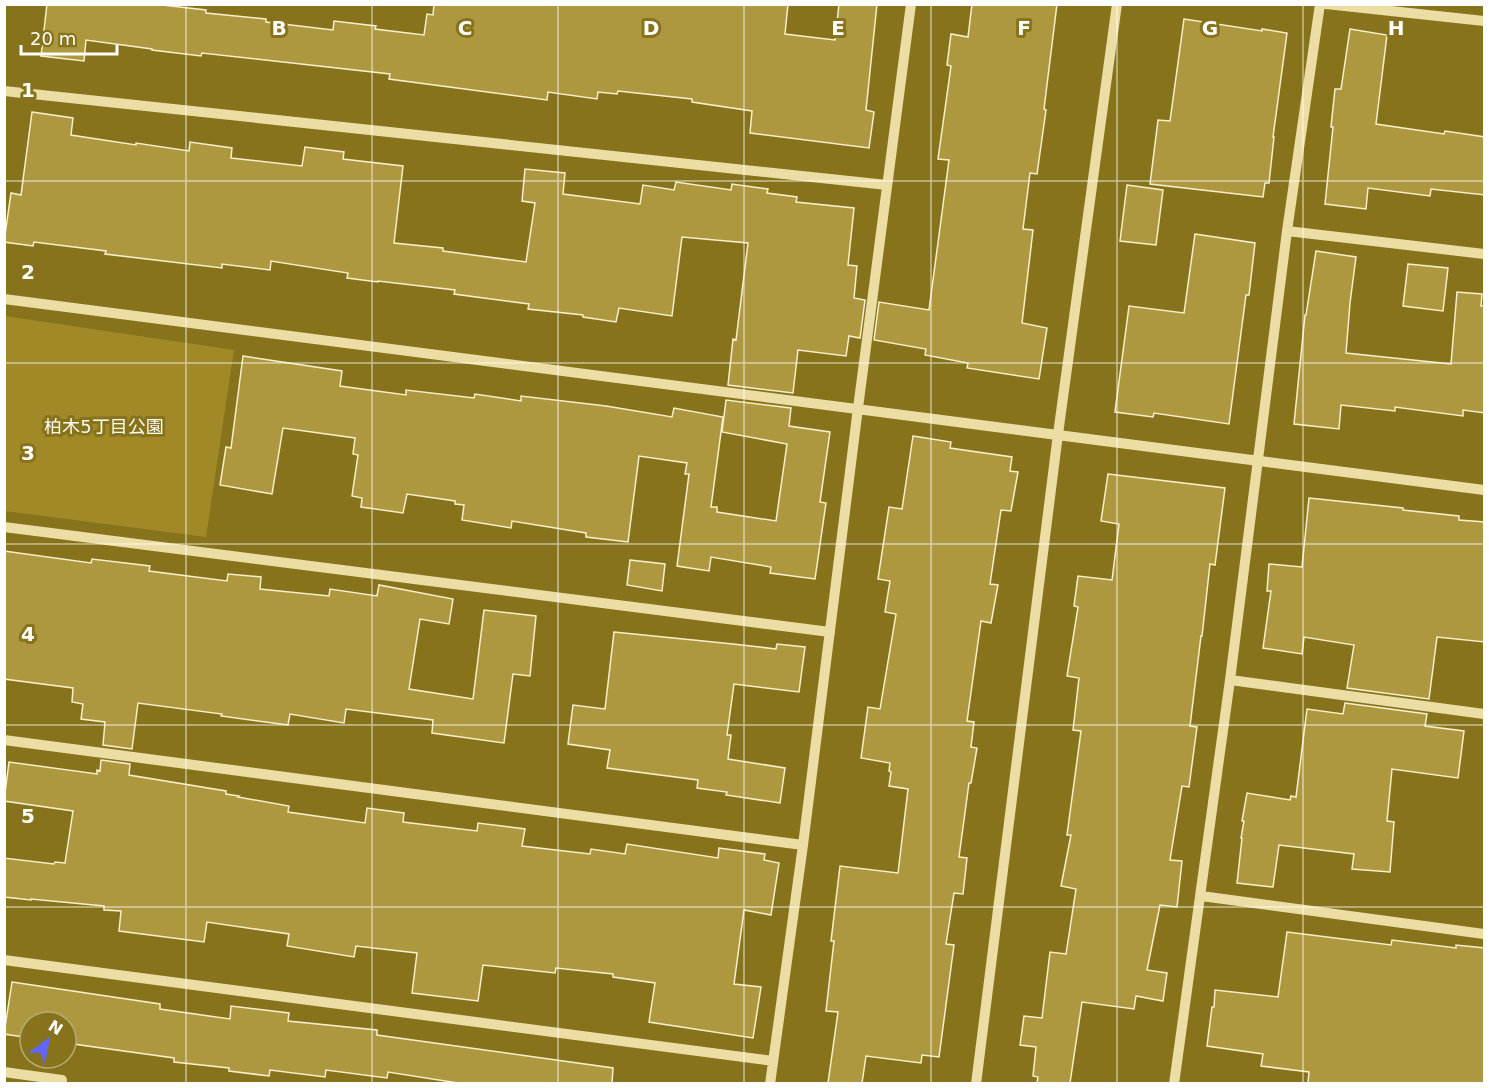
<svg xmlns="http://www.w3.org/2000/svg" width="1489" height="1088" font-family="'DejaVu Sans','Noto Sans JP',sans-serif">
<style>
.green{fill:#a18928}
.building{fill:#ad9840;stroke:#f8efc9;stroke-width:1.5}
.lines{fill:none;stroke-linecap:round;stroke-linejoin:round}
.minor{stroke:#ebdda4;stroke-width:10}
.grid{fill:none;stroke:#fff;stroke-width:1.5;stroke-opacity:0.55}
.labels{text-anchor:middle;stroke-width:6;stroke-linejoin:round;paint-order:stroke}
.park-label{font-size:18px;fill:#fdfbf2;stroke:#86731c}
.grid-label{font-size:20px;text-anchor:middle;font-weight:bold;fill:#fff;stroke:#86731c;stroke-width:6;stroke-linejoin:round;paint-order:stroke}
</style>
<rect width="100%" height="100%" fill="#86731c"/>
<path class="green" d="M5,316L234,350L206,537L5,511Z"/>
<path class="building" d="M47,4H153L206,10V13L266,19V22L333,30L334,21L376,26L375,29L424,35L427,14L433,15L434,4H788L785,34L835,40L839,4H877L866,110L874,112L869,148L750,133L752,111L692,102V99L618,91L617,94L598,92L597,99L548,92L547,100L389,79L390,74L202,53L201,56L152,50V49L86,40L84,61L41,56Z
M972,4H1057L1044,109L1046,110L1037,174L1030,173L1023,229L1033,230L1022,323L1047,328L1039,379L967,368L968,363L925,355L926,349L874,340L879,302L929,310L949,160L938,159L951,66L947,65L951,34L968,37Z
M1184,19L1262,31V29L1287,33L1273,137H1274L1269,183H1265L1263,197L1150,184L1158,120L1170,121Z
M1350,29L1387,35L1376,124L1444,134L1445,131L1485,137V195L1431,189L1430,196L1368,188L1366,209L1325,204L1333,127H1331L1335,89H1341Z
M32,112L73,118L71,135L136,145V143L189,151L190,142L232,148L231,158L302,166L305,147L344,152L343,159L403,166L394,243L443,248V251L526,262L535,203L522,201L525,169L565,173L563,194L640,204L643,185L674,190L676,182L731,190L732,184L768,189L767,193L797,197L796,202L854,208L848,265L857,266L854,298L865,300L860,338L849,336L846,356L798,350L793,393L728,385L733,339L736,340L748,243L682,237L672,316L619,308L616,322L583,317V315L528,309L529,304L454,294L455,290L378,281V282L347,278L348,273L271,261L270,270L222,264V268L105,254L106,251L34,242L33,246L4,242L11,193L21,195Z
M1127,185L1163,190L1156,245L1120,241Z
M1195,234L1255,243L1249,295H1246L1229,424L1154,413L1153,417L1115,412L1129,306L1184,313Z
M1316,251L1356,257L1350,303L1346,353L1451,364L1457,292L1482,294L1481,306H1485V413L1463,410V416L1395,407V411L1341,405L1339,429L1294,424L1305,315H1306Z
M1408,264L1448,268L1443,311L1403,306Z
M243,356L342,371L340,386L406,395V390L474,398L475,394L521,401V396L606,406L672,417L674,408L723,417L711,507H717V512L776,521L787,444L722,432L726,400L791,408L789,426L830,432L820,502L826,503L815,579L770,573L771,567L711,557L709,571L677,566L689,474H685L687,463L639,456L628,542L586,537V533L512,521L511,528L462,520L464,505L455,504V501L407,494L403,513L361,507L362,498L352,496L358,455L353,454L355,438L283,428L272,494L220,485L226,447L231,448Z
M913,436L951,442L950,448L1012,457L1010,471L1018,472L1011,511L1001,510L990,584L998,585L991,623L981,621L967,721L974,722L971,747L977,748L971,783H969L959,857L967,858L963,894L954,893L946,944L954,945L939,1057L922,1055L921,1063L866,1056L862,1083H828L838,1012L826,1011L834,941H831L840,866L898,873L908,789L889,786L891,772L889,771L890,763L861,758L868,707L880,709L896,614L885,612L890,581L878,579L889,507L902,509Z
M1108,474L1225,488L1215,565L1210,564L1202,636H1201L1190,726L1197,727L1189,787L1182,786L1170,860L1182,861L1177,907L1160,905L1147,970L1167,973L1163,1001L1136,996L1134,1009L1082,1002L1070,1083H1037L1038,1077L1033,1076L1036,1047L1020,1045L1024,1016L1042,1018L1050,952L1066,954L1076,889L1061,886L1071,835H1067L1081,731L1073,730L1079,678L1067,676L1078,607L1074,606L1078,576L1112,580L1119,524L1101,521Z
M1309,498L1403,508V510L1459,516V520L1485,522V642L1437,637L1429,699L1347,688L1354,645L1304,637L1302,654L1263,648L1271,591H1267L1269,564L1302,567Z
M4,551L91,563L92,559L150,566L149,571L227,581L228,574L261,577L260,589L329,596L330,589L377,596L379,585L453,599L449,624L420,619L409,689L473,699L484,610L536,616L530,676L513,674L504,743L432,733L433,720L346,709L344,723L290,714L288,725L221,716L222,714L138,703L132,749L103,745L105,722L81,719L83,704L72,702L73,688L4,679Z
M630,560L665,564L662,591L627,585Z
M614,632L733,644L776,649L777,644L805,647L799,692L734,684L727,735H731L728,759L785,768L780,803L726,795L727,792L697,788L698,780L607,768L610,750L568,744L573,705L605,709Z
M1345,703L1427,714L1425,726L1464,731L1458,778L1392,769L1387,821L1394,822L1390,872L1352,869L1354,854L1279,845L1273,887L1237,883L1242,838H1241L1244,821H1242L1247,793L1290,800L1291,796L1296,797L1307,709L1343,714Z
M101,760L130,764L129,775L226,791V794L239,796L238,797L289,806L288,812L365,823L367,808L404,813L403,822L477,831L478,823L525,829L522,846L590,854L591,849L625,854L627,844L718,858L719,848L765,854L764,860L779,863L771,915L744,910L734,984L761,987L753,1038L649,1022L655,983L613,977V974L556,968L555,973L483,965L478,1001L412,993L417,953L356,946L354,957L287,946L289,934L207,922L204,942L119,931L121,911L104,910V906L31,899V900L4,897V858L54,864L55,862L65,863L73,811L4,801L9,762L97,774V770L100,771Z
M1287,932L1391,945L1392,940L1456,948V945L1485,948V1083H1308L1309,1072L1261,1066L1263,1054L1207,1046L1212,1007H1214L1215,990L1278,997Z
M12,982L160,1004V1009L230,1019L231,1006L289,1013L288,1021L377,1030V1035L613,1068L612,1083H458L388,1072L387,1078L326,1070L325,1077L270,1070L269,1076L229,1071V1068L174,1062V1058L66,1043V1022H30V1038L4,1034Z"/>
<g class="lines">
<path class="minor" d="M1326,4L1484,21
M4,91L887,185
M1287,231L1484,254
M4,299L1484,490
M4,527L830,632
M1230,680L1484,714
M4,740L803,845
M1201,896L1484,934
M4,960L773,1061
M4,1072L62,1080L61,1084
M770,1084L803,845L858,408L911,4
M976,1084L1058,434L1117,4
M1174,1084L1230,680L1287,231L1320,4"/>
</g>
<path class="grid" d="M186,4V1084M372,4V1084M558,4V1084M744,4V1084M931,4V1084M1117,4V1084M1303,4V1084M4,181H1484M4,363H1484M4,544H1484M4,725H1484M4,907H1484"/>
<g class="labels">
<g class="park-label">
<text x="104" y="433">柏木5丁目公園</text>
</g>
</g>
<g class="grid-label">
<text x="279" y="35">B</text>
<text x="465" y="35">C</text>
<text x="651" y="35">D</text>
<text x="838" y="35">E</text>
<text x="1024" y="35">F</text>
<text x="1210" y="35">G</text>
<text x="1396" y="35">H</text>
<text x="28" y="97">1</text>
<text x="28" y="279">2</text>
<text x="28" y="460">3</text>
<text x="28" y="641">4</text>
<text x="28" y="823">5</text>
</g>
<rect width="1489" height="1088" fill="none" stroke="#ffffff" stroke-width="12"/>
<g transform="translate(48 1040) rotate(32)"><circle r="28" fill="#86731c" stroke="#b6ab77" stroke-width="1.5"/>
<path d="M0-4.5L10 22L0 15L-10 22Z" fill="#6166fc"/>
<text y="-9" font-size="16" font-weight="bold" text-anchor="middle" fill="#ffffff">N</text>
</g>
<path d="M21 45v9h96v-9" fill="none" stroke="#ffffff" stroke-width="3"/>
<text x="30" y="45" font-size="18" fill="#ffffff" stroke="#86731c" stroke-width="4.5" paint-order="stroke">20 m</text>
</svg>
